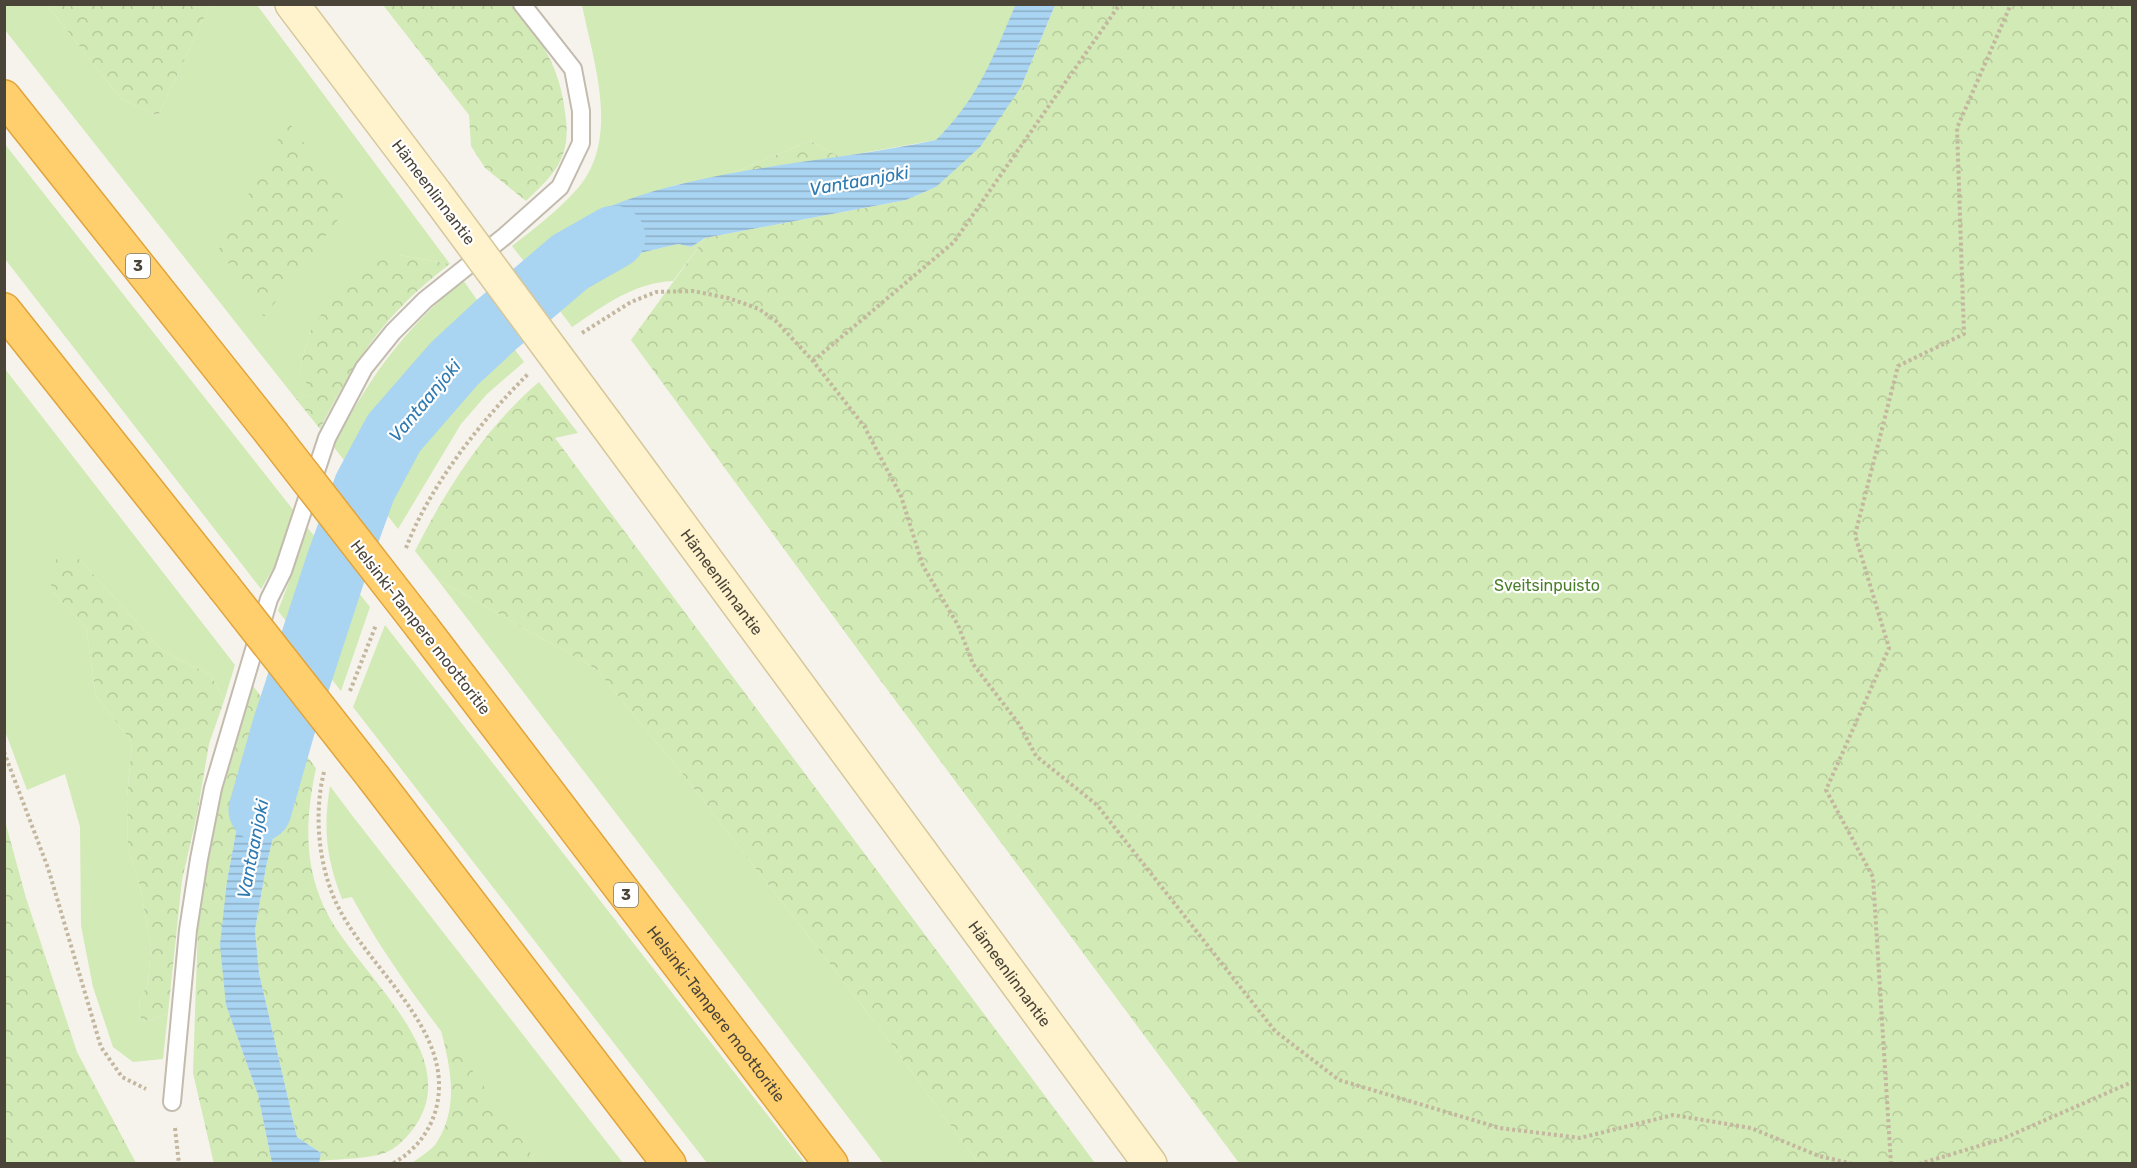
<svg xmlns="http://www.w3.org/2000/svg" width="2137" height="1168" font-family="Rubik,sans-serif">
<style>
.grass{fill:#d2eab5}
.forest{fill:url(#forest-crowns)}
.water{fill:url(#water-rules)}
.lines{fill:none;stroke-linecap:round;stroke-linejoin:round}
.river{stroke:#a9d4f2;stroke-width:63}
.service-casing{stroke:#c2bbae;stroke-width:20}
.secondary-casing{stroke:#d6c79b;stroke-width:36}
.motorway-casing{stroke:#e0a43c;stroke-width:36}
.path{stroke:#c4b79f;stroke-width:4;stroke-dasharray:3 3;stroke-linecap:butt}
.service{stroke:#fff;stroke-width:16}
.secondary{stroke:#fff3cd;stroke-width:33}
.motorway{stroke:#ffcf6e;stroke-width:33}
.secondary-bridge-casing{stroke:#d6c79b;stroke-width:36;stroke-linecap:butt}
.motorway-bridge-casing{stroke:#e0a43c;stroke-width:36;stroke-linecap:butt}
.secondary-bridge{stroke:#fff3cd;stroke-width:33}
.motorway-bridge{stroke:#ffcf6e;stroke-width:33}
.labels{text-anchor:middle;stroke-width:4.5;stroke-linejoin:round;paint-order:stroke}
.shield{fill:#fff;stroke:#817c74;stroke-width:1.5}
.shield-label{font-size:15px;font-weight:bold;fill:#4b4439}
.street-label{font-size:16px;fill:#4b4439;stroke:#fff}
.park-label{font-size:16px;fill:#4a7f2a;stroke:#fff}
.water-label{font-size:18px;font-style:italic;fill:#2e7ab2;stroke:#fff}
</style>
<defs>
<pattern id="forest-crowns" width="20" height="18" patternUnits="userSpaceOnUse" patternTransform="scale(1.5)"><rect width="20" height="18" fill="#d2eab5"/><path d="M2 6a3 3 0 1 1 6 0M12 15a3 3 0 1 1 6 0" fill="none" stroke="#b6ca9c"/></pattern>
<pattern id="water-rules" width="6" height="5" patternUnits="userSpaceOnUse" patternTransform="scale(1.5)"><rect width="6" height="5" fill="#a9d4f2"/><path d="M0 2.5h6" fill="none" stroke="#8caec5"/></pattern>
</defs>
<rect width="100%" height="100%" fill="#f6f3ec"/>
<path class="grass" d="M4,5H47L121,99L158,116L210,5H257L450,264L399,255L310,332L299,371L314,394L296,399L5,30Z
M582,5H1016L983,81L955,121L936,140L840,157L810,141L728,175L675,185L568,230L526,264L512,246C535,228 559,210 578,188C621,137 593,61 582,5Z
M4,143L294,511L274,567L261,589L5,259Z
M705,238L673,281C633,283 605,305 572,327L557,307L598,276L614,270L640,253L678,244L691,247Z
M463,280L480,304L430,354L380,415L350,468L333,446C370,377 402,331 463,280Z
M510,343L524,362L487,394L461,424L398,529L381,507L412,447L462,388Z
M5,369L235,665L224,701L211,675L163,651L79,559L53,592L86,628L96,696L132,742L127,798L128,849L140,886L151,947L148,983L139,1002L141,1020L151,1021L168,1013L163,1059L133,1062L113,1047L93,987L81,926L80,827L65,774L27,790L5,731Z
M305,525L322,545L314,581L294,631L278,611L293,571Z
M437,579L596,669L677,767L881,1030L978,1163H883Z
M351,583L370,607L341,691L323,668Z
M385,625L805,1163H707L353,707Z
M330,786L351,814L623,1163H537C478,1073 403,992 352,897L342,899C326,858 323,828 330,786Z"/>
<path class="forest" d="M47,5H210L158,116L121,99Z
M383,5H514C541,40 560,67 565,112C567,125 568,142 563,154C557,173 540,187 526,201L485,168L471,146L469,115Z
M1055,5H2132V1163H1239L869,665L631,340L705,238L906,200L936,187L1021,87Z
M288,121L349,205L264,317L219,249Z
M810,141L840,157L728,175Z
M399,255L450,264C384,314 357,357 320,429L296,399L313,394L299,371L310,332L349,271Z
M539,382L578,433L555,438L1095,1163H978L881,1030L677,767L596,669L437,579L415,551C447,488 485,428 539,382Z
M61,555L79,559L163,651L211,675L224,701L209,744L197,815L182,880L168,1013L151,1021L141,1020L139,1002L148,983L151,947L140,886L128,849L127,798L132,742L96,696L86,628L53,592L47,567Z
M253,686L272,711L243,795L227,881L226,1005L258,1095L272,1163L214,1164L193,1073L198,924L201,894L221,795Z
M296,742L316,768C306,816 303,861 324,907C352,969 460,1048 419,1120C412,1132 400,1146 387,1152C372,1159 337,1159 319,1161L321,1153L297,1137L259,973L255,930L266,867Z
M5,821L26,898L77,1052L136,1163H5Z
M440,1027L504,1113L537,1163H412C420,1157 432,1150 437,1142C460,1105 450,1065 440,1027Z"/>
<path class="water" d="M1016,4L1055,5L1021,87L980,147L936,187L906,200L705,238L691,247L678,244L640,253L614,270L598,276L557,307L526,264C555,240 585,216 621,202C717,166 834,162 936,140C979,97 992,59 1016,4Z
M480,304L510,343L462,388L413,447L381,507L350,468L380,415L430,354Z
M322,545L351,583L323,668L294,631L314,581Z
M272,711L296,742L266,867L255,930L259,973L297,1137L321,1153L319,1163H272L258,1095L226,1005L220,945L227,881L243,795Z"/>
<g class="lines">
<path class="river" d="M260,810L284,726L337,564L365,487L394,433L454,364L496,325L570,262L614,237"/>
<defs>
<path id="service" d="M172,1102L188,930L199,859L213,788L269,599L283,571L327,438L364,368L393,332L425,300L505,236L560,187L581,143V111L573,69L522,4"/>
<g id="secondary">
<path d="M292,4L435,193"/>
<path id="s1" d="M606,424L1150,1164"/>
</g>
<g id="motorway">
<path d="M4,97L272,434"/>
<path d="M4,310L224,587"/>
<path id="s2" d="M422,627L831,1164"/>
<path d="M374,778L669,1164"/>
</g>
</defs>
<use href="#service" class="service-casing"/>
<use href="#secondary" class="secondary-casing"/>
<use href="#motorway" class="motorway-casing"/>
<path class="path" d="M582,333L631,302L656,292L693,291L728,298L759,309L777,322L813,361L864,426L901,496L923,566L958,625L973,664L1019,724L1036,756L1097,805L1275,1031L1339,1080L1500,1128L1580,1138L1673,1115L1751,1128L1819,1156L1853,1164
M813,361L954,242L1120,4
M406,548C430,485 481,421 528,374
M350,691L376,625
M4,752L48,868L101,1047L122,1077L146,1089
M324,772C314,812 318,860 334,898C363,967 457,1028 436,1109C430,1132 414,1152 392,1164
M175,1128L179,1164
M1891,1164L1873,877L1826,790L1889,648L1855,535L1898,366L1964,334L1957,128L2011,4
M1919,1164L2002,1139L2132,1082"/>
<use href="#service" class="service"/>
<use href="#secondary" class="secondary"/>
<use href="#motorway" class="motorway"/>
<defs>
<path id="secondary-bridge" d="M435,193L606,424"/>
<path id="motorway-bridge" d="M272,434L422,627
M224,587L374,778"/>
</defs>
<use href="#secondary-bridge" class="secondary-bridge-casing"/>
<use href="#motorway-bridge" class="motorway-bridge-casing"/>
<use href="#secondary-bridge" class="secondary-bridge"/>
<use href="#motorway-bridge" class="motorway-bridge"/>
</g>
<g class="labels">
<g class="shield">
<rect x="126" y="254" width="24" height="24" rx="4.5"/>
<rect x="614" y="883" width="24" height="24" rx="4.5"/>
</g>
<g class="shield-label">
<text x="138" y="271">3</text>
<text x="626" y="900">3</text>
</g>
<g class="street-label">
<text transform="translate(434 192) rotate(53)" y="6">Hämeenlinnantie</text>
<text dy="6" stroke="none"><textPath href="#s1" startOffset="196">Hämeenlinnantie</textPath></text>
<text transform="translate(421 627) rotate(52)" y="6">Helsinki-Tampere moottoritie</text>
<text dy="6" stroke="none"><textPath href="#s1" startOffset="682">Hämeenlinnantie</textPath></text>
<text dy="6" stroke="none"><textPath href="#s2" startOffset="486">Helsinki-Tampere moottoritie</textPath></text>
</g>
<g class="park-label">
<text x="1547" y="591">Sveitsinpuisto</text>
</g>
<g class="water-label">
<text transform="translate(859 181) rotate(-10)" y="6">Vantaanjoki</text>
<text transform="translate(425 401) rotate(-50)" y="6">Vantaanjoki</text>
<text transform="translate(253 849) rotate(-79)" y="6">Vantaanjoki</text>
</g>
</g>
<rect width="2137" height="1168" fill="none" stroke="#4b4439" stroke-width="12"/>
</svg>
